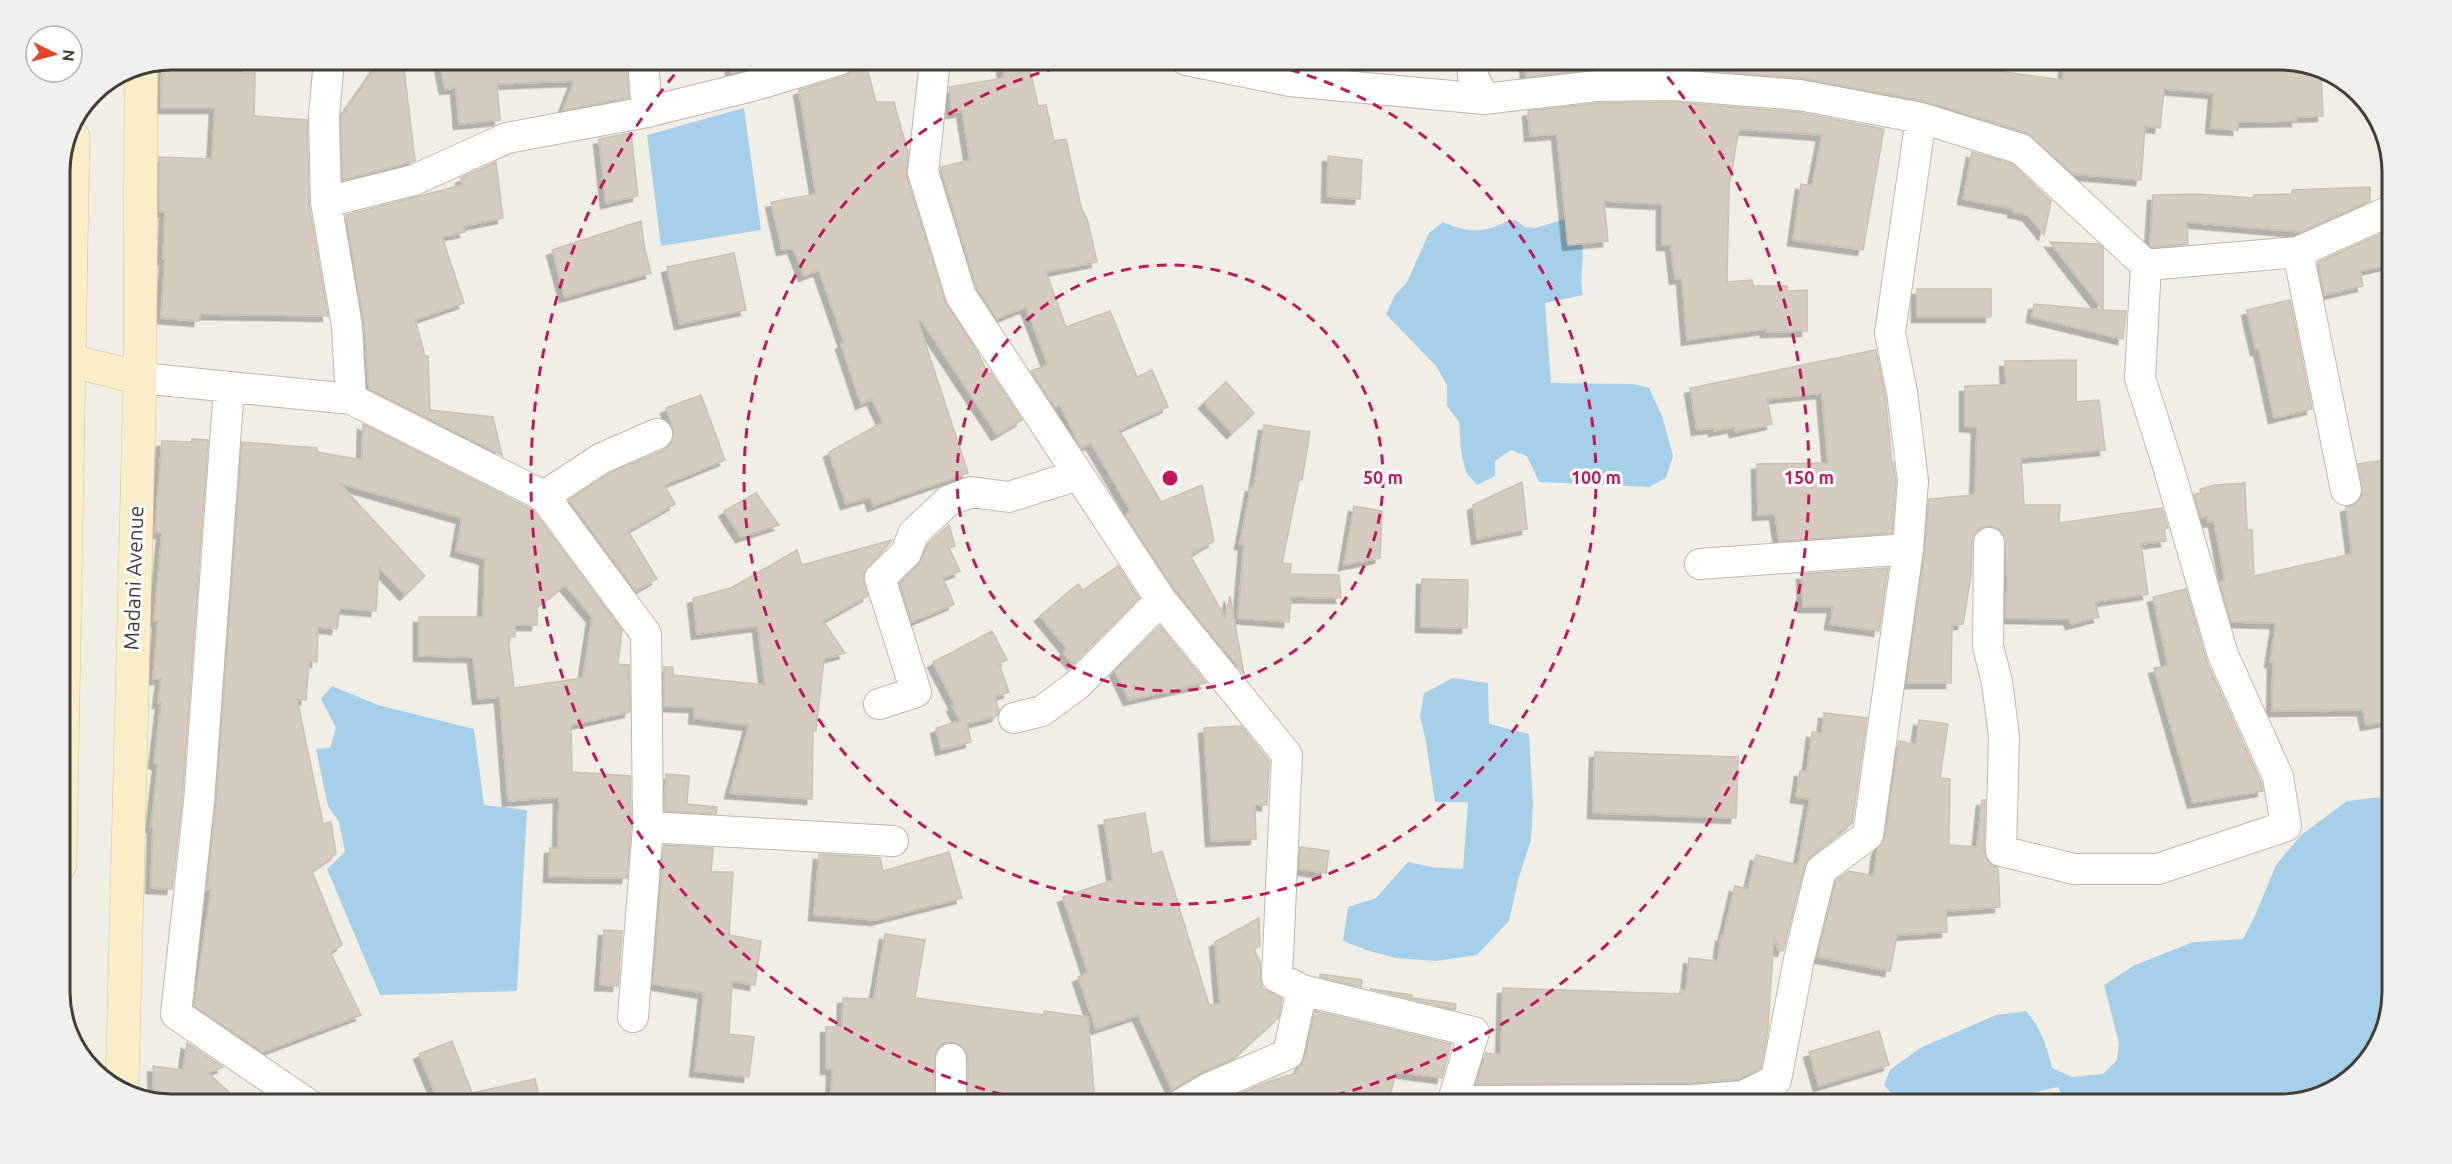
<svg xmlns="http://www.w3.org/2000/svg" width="2452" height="1164" font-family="Ubuntu,sans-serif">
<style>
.water{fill:#a6cfea}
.building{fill:#d5ccbf;stroke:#ccc1b0;stroke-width:1.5;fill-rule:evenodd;filter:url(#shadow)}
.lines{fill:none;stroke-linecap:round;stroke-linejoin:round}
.street-casing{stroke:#bfb8ac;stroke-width:32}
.secondary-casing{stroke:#cec098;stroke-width:34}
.street{stroke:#fff;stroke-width:30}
.secondary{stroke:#faedc7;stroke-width:33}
.ring{fill:none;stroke:#c2185b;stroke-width:3;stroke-dasharray:10 8}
.labels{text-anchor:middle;stroke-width:6;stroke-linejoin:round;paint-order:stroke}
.street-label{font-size:21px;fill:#433e36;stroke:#fff}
.rim{fill:none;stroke:#433e36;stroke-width:3}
.centre{fill:#c2185b;stroke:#fff;stroke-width:3}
.ring-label{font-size:18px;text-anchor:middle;font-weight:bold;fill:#c2185b;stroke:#fff;stroke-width:6;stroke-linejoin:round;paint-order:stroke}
</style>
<defs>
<filter id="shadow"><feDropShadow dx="-5.5" dy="5.5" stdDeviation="0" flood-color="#0004"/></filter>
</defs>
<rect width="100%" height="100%" fill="#f1eee6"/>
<path class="water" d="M744,108L761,230L661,246L647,135Z
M1564,219C1596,244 1576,264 1583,295L1545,303L1551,383L1633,384L1649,388L1662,416L1673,456L1666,478L1649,487L1539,482L1527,456L1511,450L1495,461V476L1477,485L1466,473L1461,451L1459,422L1447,406V385L1436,366L1386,314L1395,295L1407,282L1429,233L1443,222C1461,230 1474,233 1494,227C1502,224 1507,220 1516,220L1524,227L1536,228Z
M1453,678L1488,683L1489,724L1529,734L1533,804L1531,840L1518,880L1509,921L1477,955L1436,961L1396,958L1366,950L1343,941L1348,907L1376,898L1408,862L1431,867L1463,869L1468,802H1435L1426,742L1420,716L1424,693Z
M332,686L378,705L474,729L484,805L527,810L517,991L380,995L327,869L345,852L339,822L328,806L316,749L330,748L336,728L321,699Z
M2392,796V991L2383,1035L2342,1085L2280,1104H2066L2058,1087L2017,1096L2001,1104H1901L1884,1085L1890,1070L1920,1048L1996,1015L2026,1011C2041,1028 2047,1047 2052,1068L2072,1077L2103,1074L2117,1060L2119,1043L2104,985L2135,965L2193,942L2243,939L2255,916L2276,865L2301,835L2347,801Z"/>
<path class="building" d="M173,60H242L241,73H255L254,116L307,120L309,205L328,316L200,314L199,321L161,318L165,259H163L165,212L159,211V157L212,159L215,108H161L162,62Z
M381,60H403L415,161L343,180L341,117Z
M439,60H626L629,98L563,110L574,81L497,84L500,120L459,124L456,88L445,89Z
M731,60H779L731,73Z
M856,60H865L876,102H894L908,153L907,177L945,301L977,351L988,374L991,373L1022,420L997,435L921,320L918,321L968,473L873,506L870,497L846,504L829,452L883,422L872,399L861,404L841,344L844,342L819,270L804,276L793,248L782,250L771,202L816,194L799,90L845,76L852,71Z
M1001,60H1028L1038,106L1046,105L1054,141L1066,139L1081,207L1088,222L1097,262L1046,272L1066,327L1110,311L1137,377L1152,370L1168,407L1119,430L1161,502L1202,485L1214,541L1190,555L1225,617L1230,596L1244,674L1175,590L1125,515L1131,511L1091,443L1081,448L1060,405L1055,407L1031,371L1048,365L1026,307L997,319L977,289L941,170V167L970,160L962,111L952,113L949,87L1004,78Z
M1525,60H1983L1981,69L2063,80L2065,60H2279L2321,68L2323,116L2296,117L2297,121L2238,122V130L2211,128L2214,93L2164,89L2160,128L2145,126L2141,180L2073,174L2027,133L1924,101L1802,78L1675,68L1597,69L1526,77Z
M1673,102L1797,112L1884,129L1863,250L1793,240L1801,184L1812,186L1822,135L1739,129L1729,186L1727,282L1752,280L1753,286H1787V291L1807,290V331L1766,332V329L1687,340L1682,278L1675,279L1671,245H1662V204L1604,201L1608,241L1568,245L1557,134L1530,136L1528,111L1598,103Z
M631,133L638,196L606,203L599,139Z
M1972,152L2012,164L2051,201L2044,235L2028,215L2013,212L2014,209L1963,199Z
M1328,156L1362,160L1360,199L1327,197Z
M496,162L503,218L464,226L465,232L442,237L464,303L415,320L425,356H428L430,410L493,417L502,455L369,389L364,323L346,215L462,185L461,178Z
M2370,187V201L2301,232L2187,222L2188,244L2152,247L2150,245L2153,195L2197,194L2254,198V195L2292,194V190Z
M641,221L644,245L651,273L565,297L552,250Z
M2392,229V264L2360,271L2363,286L2324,295L2318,262Z
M2050,242L2098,244L2103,248V310L2126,311L2123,339L2032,317L2034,304L2103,310Z
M734,253L746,310L680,324L667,267Z
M1917,289H1991V317H1917Z
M2290,300L2312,409L2274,418L2259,349L2256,350L2247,310Z
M1876,350L1885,394L1892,463H1893L1896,481L1892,533L1779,541L1775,514L1758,515L1757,464L1828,463L1822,393L1767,399L1772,424L1735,432L1734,427L1714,431V428L1697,430L1690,388Z
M2076,360V402L2099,400L2105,450L2021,458L2024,505H2060L2059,523L2162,508L2168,528L2164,529L2166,541L2141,544L2148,594L2095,602L2099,617L2071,624L2069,619L2006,618L2007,580L2004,535L1997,528L1989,526L1981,528L1975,534L1972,542L1971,575L1963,624L1952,625L1951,683H1907L1925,551L1929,499L1975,495L1977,427L1965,426V386L2006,385L2005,361Z
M1226,382L1254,413L1232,433L1204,403Z
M701,395L725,460L664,485L675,504L628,531L657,579L636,591L569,500L610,473L664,450L670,445L674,431L666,408Z
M363,424L533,510L622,630L618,664L629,665L630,712L571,725L572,772L630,776L631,826L627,878L549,877L550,848H558L559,797L508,801L500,697L478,699L473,657L419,656V617H483L485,559L456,551L462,518L339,483L425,576L405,595L379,567L376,611L340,608L337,629L318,627L317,662L309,661L306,700L297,699L323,824L331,822L336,854L312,871L342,945L330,952L361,1015L263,1052L194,1006L211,890H207L216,803L242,442L317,448V452L362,460ZM565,585L592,617L583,678L514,688L508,637H515V625H537V606Z
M1264,425L1310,432L1302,480H1299L1282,563L1291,564L1290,574L1339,575L1341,598L1291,597L1289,622L1238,618L1244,545L1240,544L1251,486L1254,487Z
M192,439L208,440L182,800L172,889L151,888L153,827H151L158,764L154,763L161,703H158L161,679H153L158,621H154L162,533L155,532L162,441L192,442Z
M2392,459V720L2366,725L2363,710L2272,711L2273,662H2270L2276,623L2231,622L2220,582L2225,581L2214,521L2208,522L2207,516L2201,518L2194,495L2201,493L2200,489L2215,485L2245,483L2247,530H2252L2254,576L2352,554L2346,507L2357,503L2362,495L2358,464Z
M1522,482L1527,529L1477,539L1473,505Z
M756,493L779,525L741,537L724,511Z
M1354,506L1382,511L1380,558L1344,565Z
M949,525L955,546L949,548L960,571L943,578L954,604L912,622L900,583L918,565L928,544Z
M892,540L864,573V583L868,596L823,621L845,653L824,659L816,731H813L812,799L730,793L749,725L694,718L695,707L664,706V667H673V675L765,685L758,626L697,634L693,598L731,588L797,550L802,565Z
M1118,566L1139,598L1073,664L1063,653L1067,649L1040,616L1078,584L1083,590Z
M1888,568L1879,631L1830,624L1833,607H1803L1802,574Z
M1422,579L1468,580L1467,628L1421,627Z
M2186,589L2207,662L2261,782L2263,791L2193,803L2154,668L2168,666L2153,597Z
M1160,626L1206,683L1129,700L1115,671Z
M992,631L1007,660L999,664L1009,692L995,697L999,711L997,716L967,724L971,742L941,750L936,728L960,721L952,706L955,705L933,662Z
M1824,713L1867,718L1852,823L1811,856L1805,865L1783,951L1778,950L1774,935L1768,1029L1761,1068L1738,1079L1692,1083L1476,1084L1486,1053L1501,1055L1503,988L1680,994V990H1686L1689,958L1718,961L1721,936L1723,937L1735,886L1748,889L1756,855L1798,865L1810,799L1796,797L1800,771L1807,772L1812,732L1822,733Z
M1919,720L1948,724L1940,778L1950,779L1949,845L1977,847L1982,800H1985L1984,851L1990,864L1998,868L2000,907L1946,911L1947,932L1897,935L1890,971L1817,957L1836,880L1849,871L1874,876L1877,850L1885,837L1899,741L1916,744Z
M1241,726L1269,761L1267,805H1255L1256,839L1211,841L1204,728Z
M1595,752L1738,757L1736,818L1593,813Z
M666,774L689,776L687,804L717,807L716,814L665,811Z
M1145,813L1152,855L1162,851L1209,1005L1220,1003L1215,942L1259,918L1260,946L1254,949L1260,962L1262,988L1282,999L1279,1017L1233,1059L1200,1073L1172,1090L1138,1015L1096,1029L1078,977L1088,973L1063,897L1113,880L1104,820Z
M664,845L713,848L711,872H733L729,935L761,941L755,985L732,981L729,1034L754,1037L749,1077L695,1071L704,993L653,984Z
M1300,847L1329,851L1326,873L1299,869Z
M949,852L962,898L876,920L814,915L819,854L880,858L883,871Z
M604,930L622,931L618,986L600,985Z
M885,934L925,940L915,998L1044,1015V1011L1088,1017L1095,1103L1026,1097L1025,1104H968V1059L966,1051L959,1044L950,1042L942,1044L936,1051L934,1059V1100H858V1104H831L832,1069H826V1027H842L843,998L874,999Z
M1320,974L1362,980L1361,987L1320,977Z
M1370,989L1412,995V998L1456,1004L1455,1010Z
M1315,1011L1451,1044L1442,1078L1396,1072L1388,1104H1216L1267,1082L1296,1073L1305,1058Z
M1879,1031L1889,1065L1819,1086L1809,1052Z
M452,1041L472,1093L535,1079L541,1104H440L419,1054Z
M187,1043L223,1067L208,1073L242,1104H173L154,1100L153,1066L183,1070Z"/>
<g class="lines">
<defs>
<path id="street" d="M329,60L324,116L326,202L347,326L351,399L544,496L646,634L648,827L633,1017
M643,60L647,112
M935,60L923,172L961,296L1161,600L1287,755L1277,977L1302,990L1288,1054L1209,1088L1182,1104
M1186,60L1290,81L1484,99L1597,86L1674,85L1799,95L1921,118L2021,149L2146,265L2298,252L2392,210
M1472,60L1473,76L1484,99
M326,202L414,180L507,138L647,112L756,85L839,60
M2298,252L2346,490
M140,378L351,399
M229,387L199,802L176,1014L308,1104
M544,496L602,458L657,434
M1989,543L1988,646L1997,682L2004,737L2001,851L2074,869H2158L2286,826L2278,777L2223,655L2168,466L2140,378L2146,265
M1908,549L1913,481L1902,392L1890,333L1921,118
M879,704L916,692L880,578L906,553L913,534L948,501L971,492L1009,497L1078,475
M1014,718L1042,711L1077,685L1161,600
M648,827L893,841
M1302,990L1474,1032L1452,1104
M1453,1101L1693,1100L1743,1096L1776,1080L1799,959L1821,870L1868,835L1908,549L1700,564
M951,1104V1059"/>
<path id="secondary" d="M68,360L140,378
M60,865L73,137
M122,1089L140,378L141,66"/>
</defs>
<use href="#street" class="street-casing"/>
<use href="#secondary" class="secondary-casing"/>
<use href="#street" class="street"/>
<use href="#secondary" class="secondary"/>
</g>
<g class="ring">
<circle cx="1170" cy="478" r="213"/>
<path d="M1255 61A426 426 0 1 1 1085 61"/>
<path d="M1037 1103A639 639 0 0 1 684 63M1656 63A639 639 0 0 1 1303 1103"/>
</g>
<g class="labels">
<g class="street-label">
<text transform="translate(134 578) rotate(-88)" y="7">Madani Avenue</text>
</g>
</g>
<path d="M0 0H2452V1164H0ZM172 70H2280A102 102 0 0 1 2382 172V992A102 102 0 0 1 2280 1094H172A102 102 0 0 1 70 992V172A102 102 0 0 1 172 70Z" fill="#f0f0ef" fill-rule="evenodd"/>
<path class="rim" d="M172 70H2280A102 102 0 0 1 2382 172V992A102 102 0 0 1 2280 1094H172A102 102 0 0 1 70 992V172A102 102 0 0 1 172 70Z"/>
<circle cx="1170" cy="478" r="9" class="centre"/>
<g class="ring-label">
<text x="1383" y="484">50 m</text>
<text x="1596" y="484">100 m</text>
<text x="1809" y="484">150 m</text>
</g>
<g transform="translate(54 54) rotate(96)"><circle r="28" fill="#ffffff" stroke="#b4b2af" stroke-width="1.5"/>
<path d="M0-4.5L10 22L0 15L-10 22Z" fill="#e84226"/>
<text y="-9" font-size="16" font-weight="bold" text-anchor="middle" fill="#433e36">N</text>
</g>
</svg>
